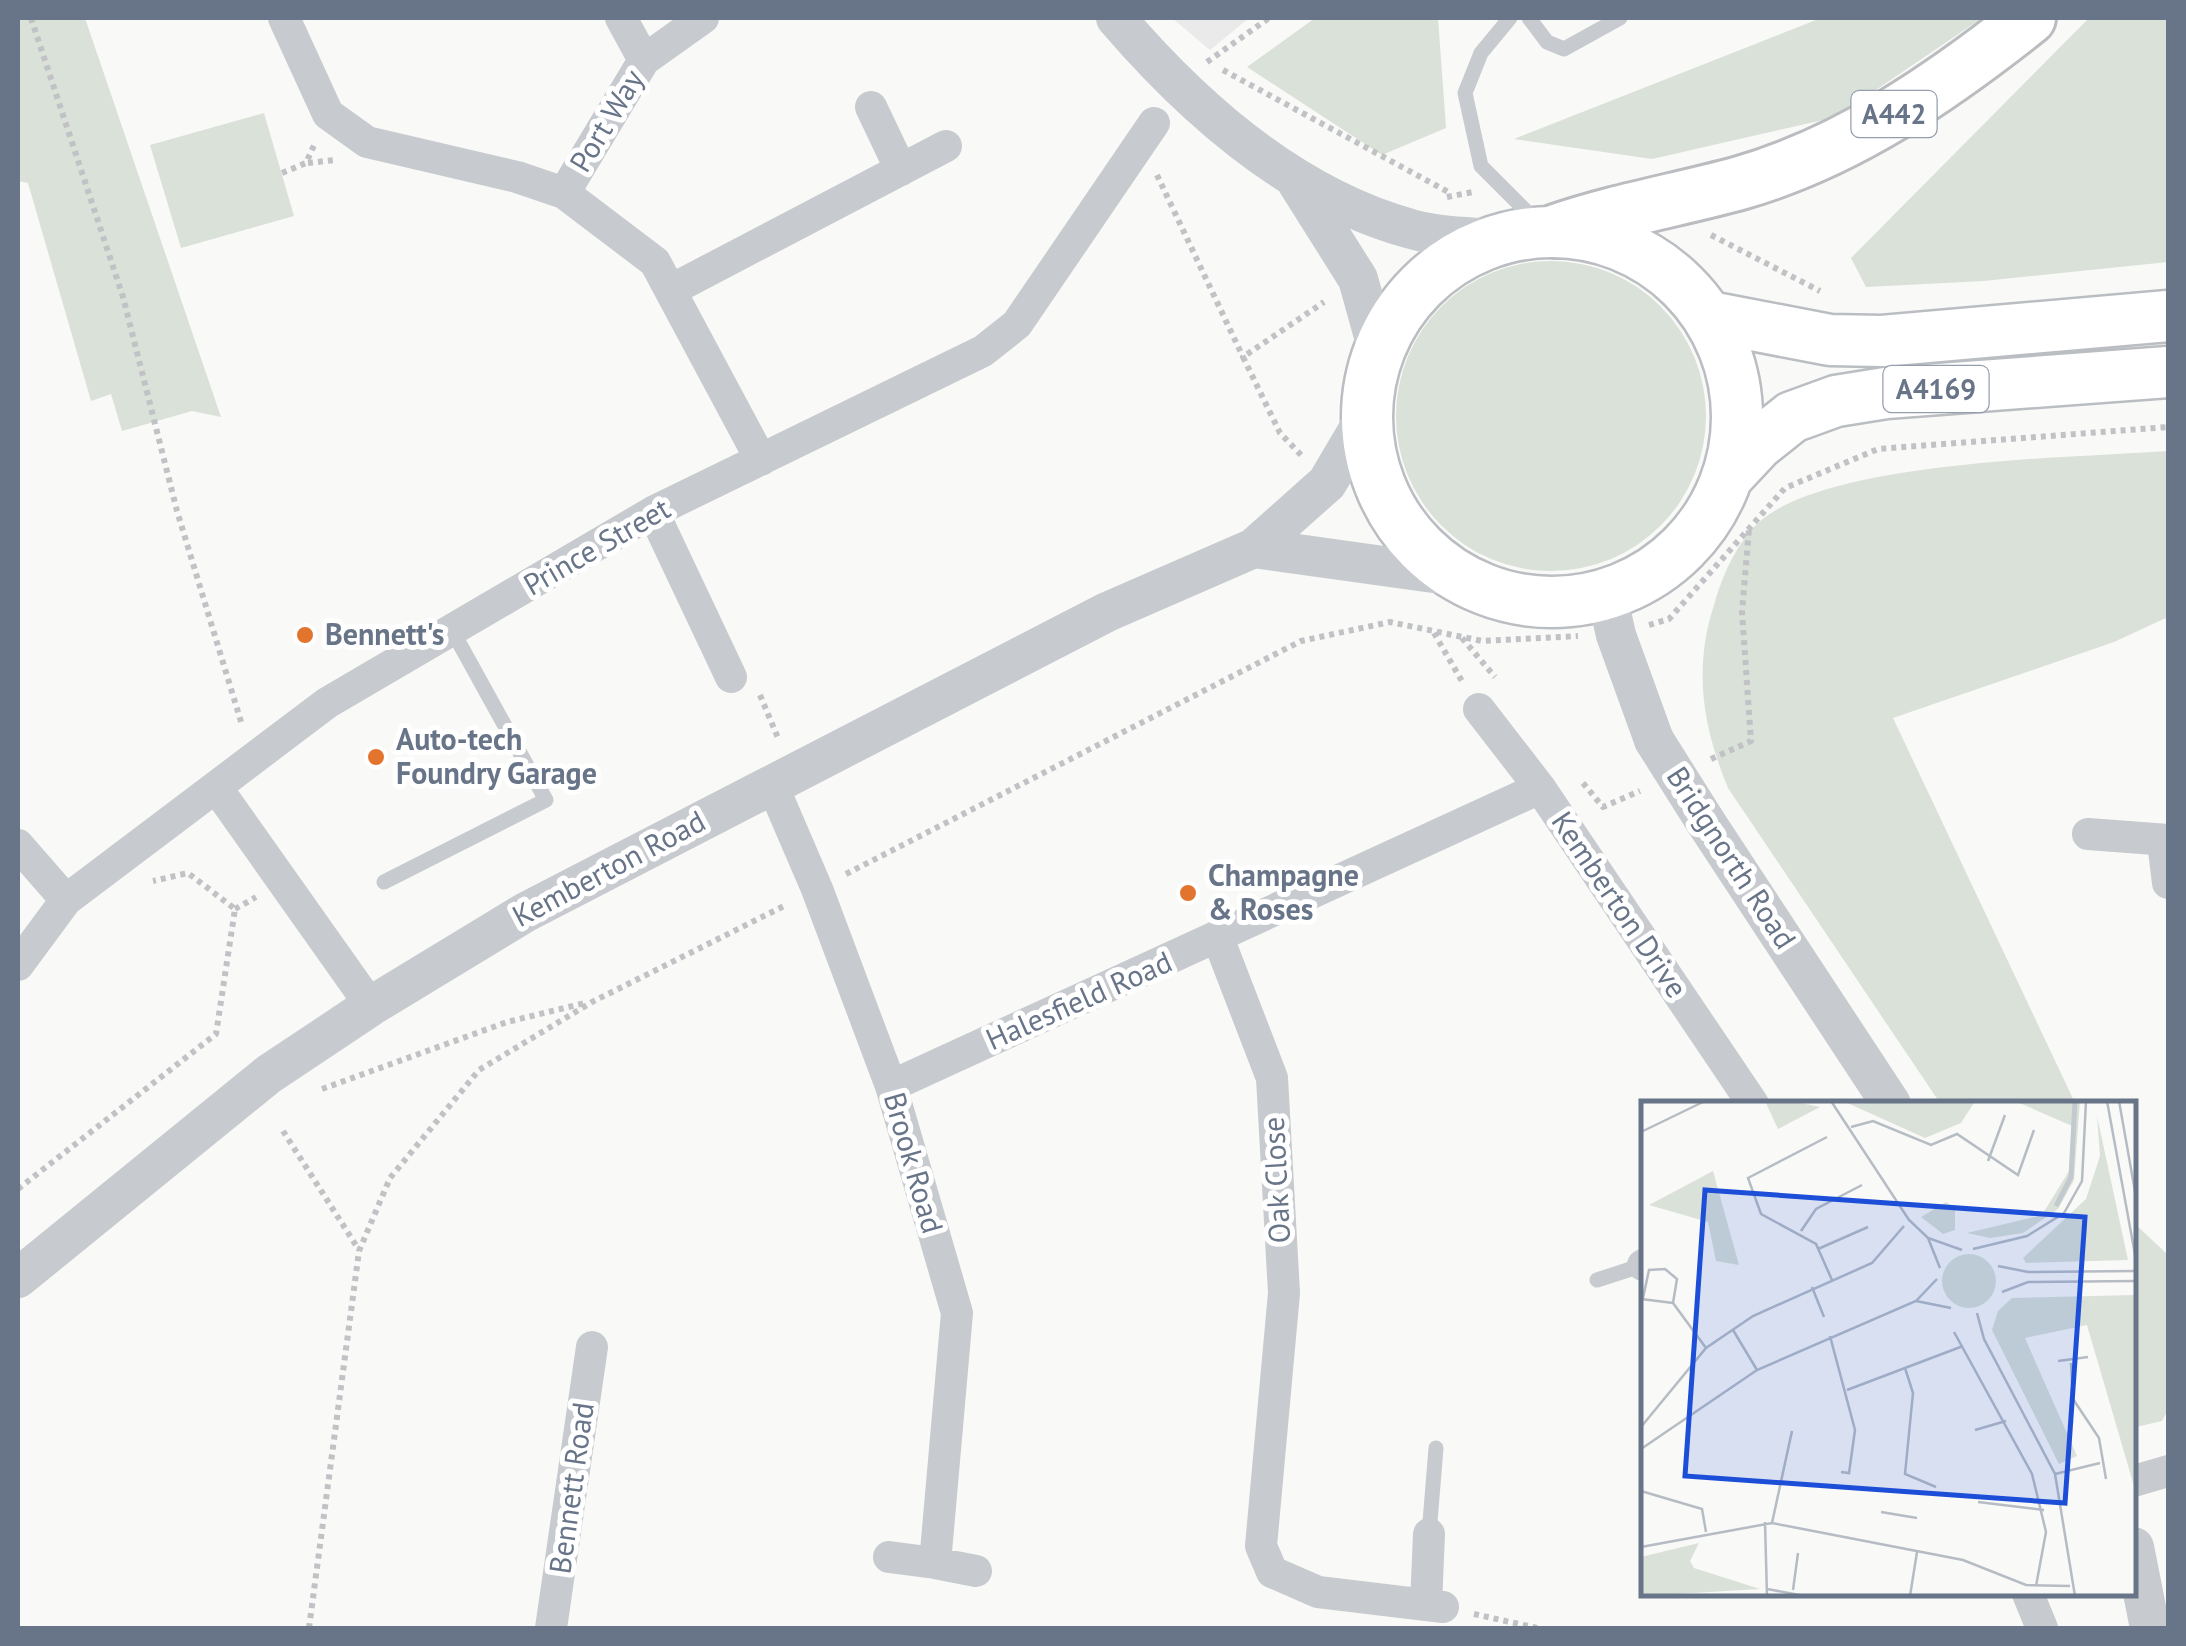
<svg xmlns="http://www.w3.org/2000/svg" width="2186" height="1646" font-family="'PT Sans',sans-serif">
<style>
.built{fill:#eaeaea}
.green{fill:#dae1d8}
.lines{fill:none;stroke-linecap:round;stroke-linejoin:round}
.primary-casing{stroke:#babdc2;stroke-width:55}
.trunk-casing{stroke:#babcc0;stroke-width:58}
.path{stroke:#c1c2c5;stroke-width:6;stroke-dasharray:5 5;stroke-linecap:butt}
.service{stroke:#c7cace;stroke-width:15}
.minor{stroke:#c7cace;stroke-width:32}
.tertiary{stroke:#c7cace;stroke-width:40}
.primary{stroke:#fff;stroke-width:50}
.trunk{stroke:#fff;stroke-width:52}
.tertiary-bridge{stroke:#c7cace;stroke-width:40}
.poi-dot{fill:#e3742d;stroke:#fff;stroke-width:4}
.labels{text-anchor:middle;stroke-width:10;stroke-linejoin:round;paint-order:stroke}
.shield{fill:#fff;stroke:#959eac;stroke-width:2.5}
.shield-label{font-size:28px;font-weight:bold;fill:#687488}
.street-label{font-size:30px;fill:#687488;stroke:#fff}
.poi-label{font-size:30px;font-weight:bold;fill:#687488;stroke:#fff;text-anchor:start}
.inset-river{fill:none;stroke:#c2c9cf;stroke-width:5}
.inset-road{fill:none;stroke:#b6bcc4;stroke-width:2.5}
.view{fill:#1d4ed8;fill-opacity:0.15;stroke:#1d4ed8;stroke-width:5}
.inset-edge{fill:none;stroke:#687488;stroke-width:5}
</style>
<rect width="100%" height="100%" fill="#f9f9f7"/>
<path class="built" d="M1172,18H1249L1210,50Z"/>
<path class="green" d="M18,18H85L221,417L192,411L122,431L111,394L91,401L28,183L18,181Z
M1315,18H1438L1446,128L1382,155L1247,67Z
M1821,18H1982L1836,117L1652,159L1514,139Z
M2089,18H2168V262L1984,281L1866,287L1851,258Z
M264,113L294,216L181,248L150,145Z
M1396 416a155 155 0 1 1 310 0a155 155 0 1 1-310 0Z
M2168,451V617L2114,642L1893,718L2075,1103H1940L1728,788C1703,727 1693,670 1714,605C1722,577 1735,546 1756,525C1822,460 2073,458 2168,451Z
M2134,1223L2168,1255V1410L2162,1421L2136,1427Z"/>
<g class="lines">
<defs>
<path id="primary" d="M1367 417a185 185 0 1 1 370 0a185 185 0 1 1-370 0Z
M1710,317L1830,340L1882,341L2168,316
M1729,475L1758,444L1792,417L1836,401L1886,393L2168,372"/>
<path id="trunk" d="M1556,231C1617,210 1678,200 1740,183C1848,152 1942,87 2029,18"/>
</defs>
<use href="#primary" class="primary-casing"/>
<use href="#trunk" class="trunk-casing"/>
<path class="path" d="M31,18L123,297L177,511L242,725
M1207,62L1269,18
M1223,70L1450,193
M308,163L335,160
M282,173L306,163L315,143
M1157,175L1243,357
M1447,197L1473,192
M1711,235L1820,291
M1301,455L1280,433L1243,357L1324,302
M1649,625L1669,619L1785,488L1878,449L2168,427
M1434,633L1463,683
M1462,638L1495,677
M760,695L778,738
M1711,759L1751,741L1742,612L1749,529
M1583,783L1603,807L1640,791
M846,874L1301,641L1390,622L1482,641L1578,636
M235,909L256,897
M322,1089L507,1022L585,1003
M283,1131L359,1250
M18,1189L216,1034L235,909L188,873L153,881
M1474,1614L1537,1628
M309,1628L359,1251L390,1178L479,1070L592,1002L786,905"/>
<path class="service" d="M1510,18L1481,53L1465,93L1481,166L1546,231
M1529,18L1547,42L1564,49L1620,18
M384,882L546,800L452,630
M1597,1280L1643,1265
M1429,1534L1436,1448"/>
<path class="minor" d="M284,18L328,114L367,142L517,177L564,193L655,262L761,460
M621,18L644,60
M871,107L901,170
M564,193L644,60L703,18
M671,290L946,146
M653,512L731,677
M1479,709L1540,788L1753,1104
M771,782L817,889L891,1086L957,1313L935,1563L889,1557
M216,787L371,1006
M2088,834L2168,840
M2163,842L2168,883
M18,845L66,900
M1218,938L1272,1078L1284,1293L1261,1546L1272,1572L1318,1592L1443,1607
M18,965L66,900L327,703L653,512L983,351L1017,324L1154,123
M891,1086L1540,788
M1643,1265H1644
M2134,1481L2168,1471
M935,1563L976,1571
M2028,1594L2042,1628
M1426,1605L1429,1534
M551,1628L592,1347"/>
<path class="tertiary" d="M1116,18C1193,108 1294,197 1411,229C1437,237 1468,236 1495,240
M1297,182L1358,279L1378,351
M1254,548L1455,576
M1607,595L1616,635L1654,740
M1705,821L1891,1104
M18,1278L269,1074L371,1006L526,912L1107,612L1254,548L1327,483L1366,417
M2134,1547L2150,1628"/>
<use href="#primary" class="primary"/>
<use href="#trunk" class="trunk"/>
<path class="tertiary-bridge" d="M1654,740L1705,821"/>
</g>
<g class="poi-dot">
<circle cx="305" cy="635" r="10"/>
<circle cx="376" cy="757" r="10"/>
<circle cx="1188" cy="893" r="10"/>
</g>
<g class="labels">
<g class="shield">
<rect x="1851.5" y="91" width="85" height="46" rx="8"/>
<rect x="1883.5" y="366" width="105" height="46" rx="8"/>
</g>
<g class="shield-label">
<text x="1894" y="124">A442</text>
<text x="1936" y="399">A4169</text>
</g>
<g class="street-label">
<text transform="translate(607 121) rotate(-59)" y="10">Port Way</text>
<text transform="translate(597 547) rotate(-30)" y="10">Prince Street</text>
<text transform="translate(1731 858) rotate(57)" y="10">Bridgnorth Road</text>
<text transform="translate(609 869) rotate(-28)" y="10">Kemberton Road</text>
<text transform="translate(1619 905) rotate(56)" y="10">Kemberton Drive</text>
<text transform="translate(1079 1001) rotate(-24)" y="10">Halesfield Road</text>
<text transform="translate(913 1163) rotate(74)" y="10">Brook Road</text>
<text transform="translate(1277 1180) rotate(-93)" y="10">Oak Close</text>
<text transform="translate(572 1488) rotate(-82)" y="10">Bennett Road</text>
</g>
<g class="poi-label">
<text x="325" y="645">Bennett's</text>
<text x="396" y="750">Auto-tech<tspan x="396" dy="34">Foundry Garage</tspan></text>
<text x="1208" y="886">Champagne<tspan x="1208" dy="34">&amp; Roses</tspan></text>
</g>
</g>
<g transform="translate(1641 1101)">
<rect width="495" height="495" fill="#f9f9f7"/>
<path d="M124,0H150L179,6L137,28ZM202,0H334L320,22L284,37ZM374,0H439L433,79L417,108L382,132L349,137L326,132L401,114L428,70L431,25ZM456,15L487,159L385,162L382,157L445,98L459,55ZM72,70L98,164L75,160L67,121L8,104ZM305,101L314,107V129L302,133L280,116ZM301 180a27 27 0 1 1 54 0a27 27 0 1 1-54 0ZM494,194L495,199V392L446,224L384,237L436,355L418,363L351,229L357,210L371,197ZM58,442L49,460L53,467L119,488L0,495V456Z" fill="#dae1d8"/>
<path class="inset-river" d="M415,105L430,76L434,0"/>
<path class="inset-road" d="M190,0L268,119L287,137L321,149M466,0L495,159M478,0L495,96M210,26L232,20L290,44L316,33L377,74L393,29M0,31L64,0M186,36L107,77L120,113L175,143L191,179M347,60L364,14M160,130L175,108L221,84M287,137L299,167M177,148L227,126M332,148L386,135L423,112L441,80L445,0M357,165L387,171L495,170M171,186L183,216M361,191L387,181L495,180M2,197L8,169L24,168L36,178L32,202M0,198L32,202L65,247M275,200L310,207M336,212L343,238L414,373L434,495M92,229L116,269M313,231L391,373L405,431L395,485M189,235L214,329L208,372L200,371M417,260L447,256M430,262L432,298L458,337L465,378M264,267L272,292L264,373L295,386M206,289L322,245M0,326L65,247L112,215L231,162L263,125M334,329L365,320M0,348L116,269L275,200L296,178M414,373L459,362M0,390L61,408L65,431M337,401L403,409M240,411L276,417M124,421L126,495M131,422L151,330M0,446L131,422L322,459L385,484L429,485M126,488L164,495M152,489L157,452M269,495L276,451"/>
<path class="view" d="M64,89L444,116L424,402L44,375Z"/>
<rect width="495" height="495" class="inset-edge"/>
</g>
<rect width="2186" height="1646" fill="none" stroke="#687488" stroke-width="40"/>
</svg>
